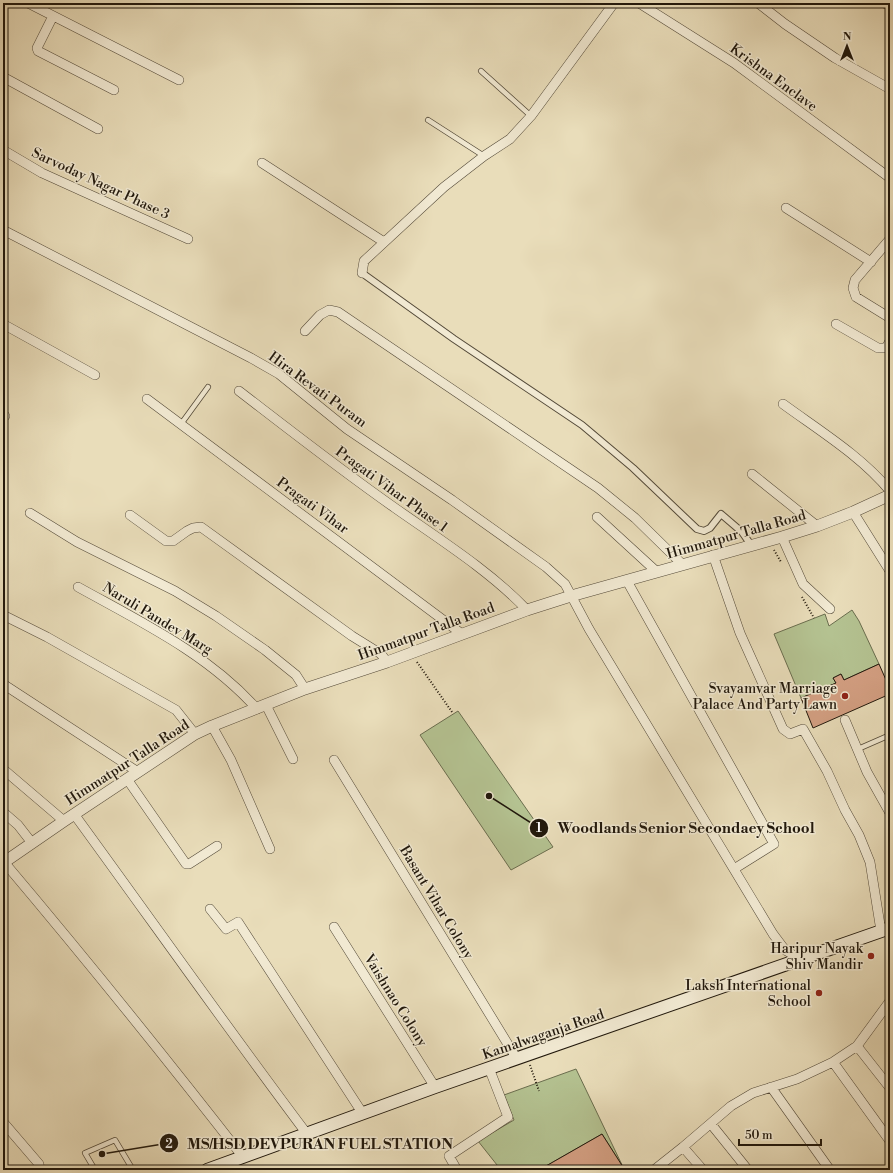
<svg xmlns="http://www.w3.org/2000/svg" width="893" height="1173" font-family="'Libre Bodoni',serif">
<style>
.green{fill:#b4c291;stroke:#6a6d4e}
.building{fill:#d39f82;stroke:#21180c}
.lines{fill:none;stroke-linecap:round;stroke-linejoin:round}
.service-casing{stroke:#534938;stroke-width:6}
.pedestrian-casing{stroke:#534938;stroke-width:8}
.minor-casing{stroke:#534938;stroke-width:10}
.tertiary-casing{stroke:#534938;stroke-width:12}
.secondary-casing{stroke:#21180c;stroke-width:14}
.path{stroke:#21180c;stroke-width:2;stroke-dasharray:1 2;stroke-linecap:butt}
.service{stroke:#f1e9d2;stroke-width:4.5}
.pedestrian{stroke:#f1e9d2;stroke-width:6}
.minor{stroke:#f1e9d2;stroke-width:9}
.tertiary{stroke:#f1e9d2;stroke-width:11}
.secondary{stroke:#f1e9d2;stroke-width:12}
.poi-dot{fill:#8f2418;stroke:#f1e9d2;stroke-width:1.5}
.labels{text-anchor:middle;stroke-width:3;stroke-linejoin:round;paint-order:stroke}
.street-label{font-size:14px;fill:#21180c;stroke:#f1e9d2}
.poi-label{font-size:14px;fill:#21180c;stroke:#f1e9d2;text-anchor:end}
.leader{fill:none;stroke:#21180c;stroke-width:1.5}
.callout-dot{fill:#21180c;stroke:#f1e9d2;stroke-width:1.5}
.mark-label{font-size:12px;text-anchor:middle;font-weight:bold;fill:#fff}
.callout-label{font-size:15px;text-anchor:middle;font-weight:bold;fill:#21180c;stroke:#f1e9d2;stroke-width:3;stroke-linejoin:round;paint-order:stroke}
</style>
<rect width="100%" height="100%" fill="#e9ddba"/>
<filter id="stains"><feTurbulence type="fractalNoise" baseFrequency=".005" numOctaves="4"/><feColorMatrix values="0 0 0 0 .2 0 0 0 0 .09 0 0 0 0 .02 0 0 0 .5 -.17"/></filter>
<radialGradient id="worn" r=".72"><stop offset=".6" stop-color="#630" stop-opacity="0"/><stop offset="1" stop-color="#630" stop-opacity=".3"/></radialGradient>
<path class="green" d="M852,610L859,621L879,664L844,680L841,674L833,678L836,683L801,698L774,634L825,614L829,626Z
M458,711L553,847L511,870L420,735Z
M576,1069L623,1167L602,1134L539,1170H501L478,1141L514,1120L504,1095Z"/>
<path class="building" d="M879,664L890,689V694L813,728L801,698L836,683L833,678L841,674L844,680Z
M602,1134L623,1167L618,1170H539Z"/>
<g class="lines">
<defs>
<path id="service" d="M481,71L531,116
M428,120L484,156
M181,424L208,387
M858,749L890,735
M95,1170L85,1153L115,1140L133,1170"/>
<path id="pedestrian" d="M362,273L454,339L582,425L633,468L697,529L704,531L710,528L721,514L742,532L751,545"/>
<path id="minor" d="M28,3L179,80
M639,3L734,63L890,178
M758,3L785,24L835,58L890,89
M884,3L890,6
M53,16L37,48L38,51L114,90
M3,77L98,129
M3,150L42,173L188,239
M262,163L384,242
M786,208L871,262
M3,230L251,358L279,374L347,429L452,500L546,567L565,584L589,629L773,934L785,950L800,959
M890,239L855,280L853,288L856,297L890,318
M362,273L364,261L444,187L484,156L510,139L531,116L614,3
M3,324L95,375
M836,324L878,348H886L890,341
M305,331L320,315L329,310L338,312L598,488L635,518L682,564
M239,391C291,431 342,471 395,508C439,539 490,571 527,610
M147,399L462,634
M783,404C820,431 861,456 890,491
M3,415L5,416
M752,474L817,526
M853,512L890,571
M30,513L77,542L175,591L216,616L265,650L296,675L305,689
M130,515L166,541H173L187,531L193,528L201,527L352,636L381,654L387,662
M597,517L657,572
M782,537L803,584L830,609
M713,555L740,633L783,729L790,734L803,729L827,771L845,810L859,835L870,862L881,931
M627,581L774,844L734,869
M78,587C141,622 208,654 257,709
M3,615L47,637L176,710L195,734
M3,684L138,772
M266,705L293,759
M845,720L867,772L890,813
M212,726L231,760L270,849
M334,760L517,1059
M3,769L64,821
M127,779L186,864H189L217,846
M3,812L18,825L32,843
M74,814C152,921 228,1029 307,1134
M4,862C86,959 165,1057 243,1157
M210,909L226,929L238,922L363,1114
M334,927L435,1087
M857,1046L890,1088
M833,1062L890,1141
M771,1087L830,1170
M3,1122L39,1164L40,1170
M711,1124L748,1170
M683,1147L703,1170
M457,1170L449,1156L508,1117L489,1068
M654,1170L683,1147L731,1106L753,1093L797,1079L833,1062L857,1046L890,1001"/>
<path id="tertiary" d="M3,863L64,821L195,734L212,726L305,689L387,662L527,610L571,596L782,537L817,526L853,512L890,495"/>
<path id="secondary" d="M207,1170L435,1087L890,928"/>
</defs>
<use href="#service" class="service-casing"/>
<use href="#pedestrian" class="pedestrian-casing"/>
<use href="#minor" class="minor-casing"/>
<use href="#tertiary" class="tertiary-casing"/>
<use href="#secondary" class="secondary-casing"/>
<path class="path" d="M774,550L781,562
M802,597L814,618
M417,662L452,712
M530,1065L539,1091"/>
<use href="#service" class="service"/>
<use href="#pedestrian" class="pedestrian"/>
<use href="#minor" class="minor"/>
<use href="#tertiary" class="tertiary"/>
<use href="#secondary" class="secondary"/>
</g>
<g class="poi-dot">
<circle cx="845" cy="696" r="4"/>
<circle cx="871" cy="956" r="4"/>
<circle cx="819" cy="993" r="4"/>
</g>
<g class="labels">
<g class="street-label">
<text transform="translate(774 77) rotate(36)" y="5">Krishna Enclave</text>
<text transform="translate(101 183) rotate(25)" y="5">Sarvoday Nagar Phase 3</text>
<text transform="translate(318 389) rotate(36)" y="5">Hira Revati Puram</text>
<text transform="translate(392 489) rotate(36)" y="5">Pragati Vihar Phase 1</text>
<text transform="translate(313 505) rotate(36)" y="5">Pragati Vihar</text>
<text transform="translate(736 534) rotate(-16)" y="5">Himmatpur Talla Road</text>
<text transform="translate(158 618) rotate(31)" y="5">Naruli Pandev Marg</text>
<text transform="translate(426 631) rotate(-20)" y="5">Himmatpur Talla Road</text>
<text transform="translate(127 762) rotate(-33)" y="5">Himmatpur Talla Road</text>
<text transform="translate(437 902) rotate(59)" y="5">Basant Vihar Colony</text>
<text transform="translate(396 1000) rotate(58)" y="5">Vaishnao Colony</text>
<text transform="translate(543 1034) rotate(-19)" y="5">Kamalwaganja Road</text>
</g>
<g class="poi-label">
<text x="837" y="693">Svayamvar Marriage<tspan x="837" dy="16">Palace And Party Lawn</tspan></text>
<text x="863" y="953">Haripur Nayak<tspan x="863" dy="16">Shiv Mandir</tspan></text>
<text x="811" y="990">Laksh International<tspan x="811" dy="16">School</tspan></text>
</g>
</g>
<path class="leader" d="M489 796L539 828M102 1154L169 1143"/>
<g class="callout-dot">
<circle cx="489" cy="796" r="4"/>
<circle cx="102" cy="1154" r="4"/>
<circle cx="539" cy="828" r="10"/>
<circle cx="169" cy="1143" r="10"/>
</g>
<g class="mark-label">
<text x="539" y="832">1</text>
<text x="169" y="1148">2</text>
</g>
<g class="callout-label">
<text x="686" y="833">Woodlands Senior Secondaey School</text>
<text x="320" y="1149">MS/HSD DEVPURAN FUEL STATION</text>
</g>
<rect width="893" height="1173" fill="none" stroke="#e9ddba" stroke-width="16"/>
<rect x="4" y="4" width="885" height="1165" fill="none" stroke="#21180c" stroke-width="2"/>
<rect x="8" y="8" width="877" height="1157" fill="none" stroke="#21180c"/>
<g transform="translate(847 46)" stroke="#f1e9d2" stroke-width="3" paint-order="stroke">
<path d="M0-3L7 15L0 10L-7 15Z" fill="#21180c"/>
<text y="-6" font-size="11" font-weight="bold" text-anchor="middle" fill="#21180c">N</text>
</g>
<path d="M739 1139v6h82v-6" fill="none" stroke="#21180c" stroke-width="2"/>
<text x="745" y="1139" font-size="12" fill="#21180c" stroke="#f1e9d2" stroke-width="3" paint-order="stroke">50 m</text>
<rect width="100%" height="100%" filter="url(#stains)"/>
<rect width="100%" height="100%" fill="url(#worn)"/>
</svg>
